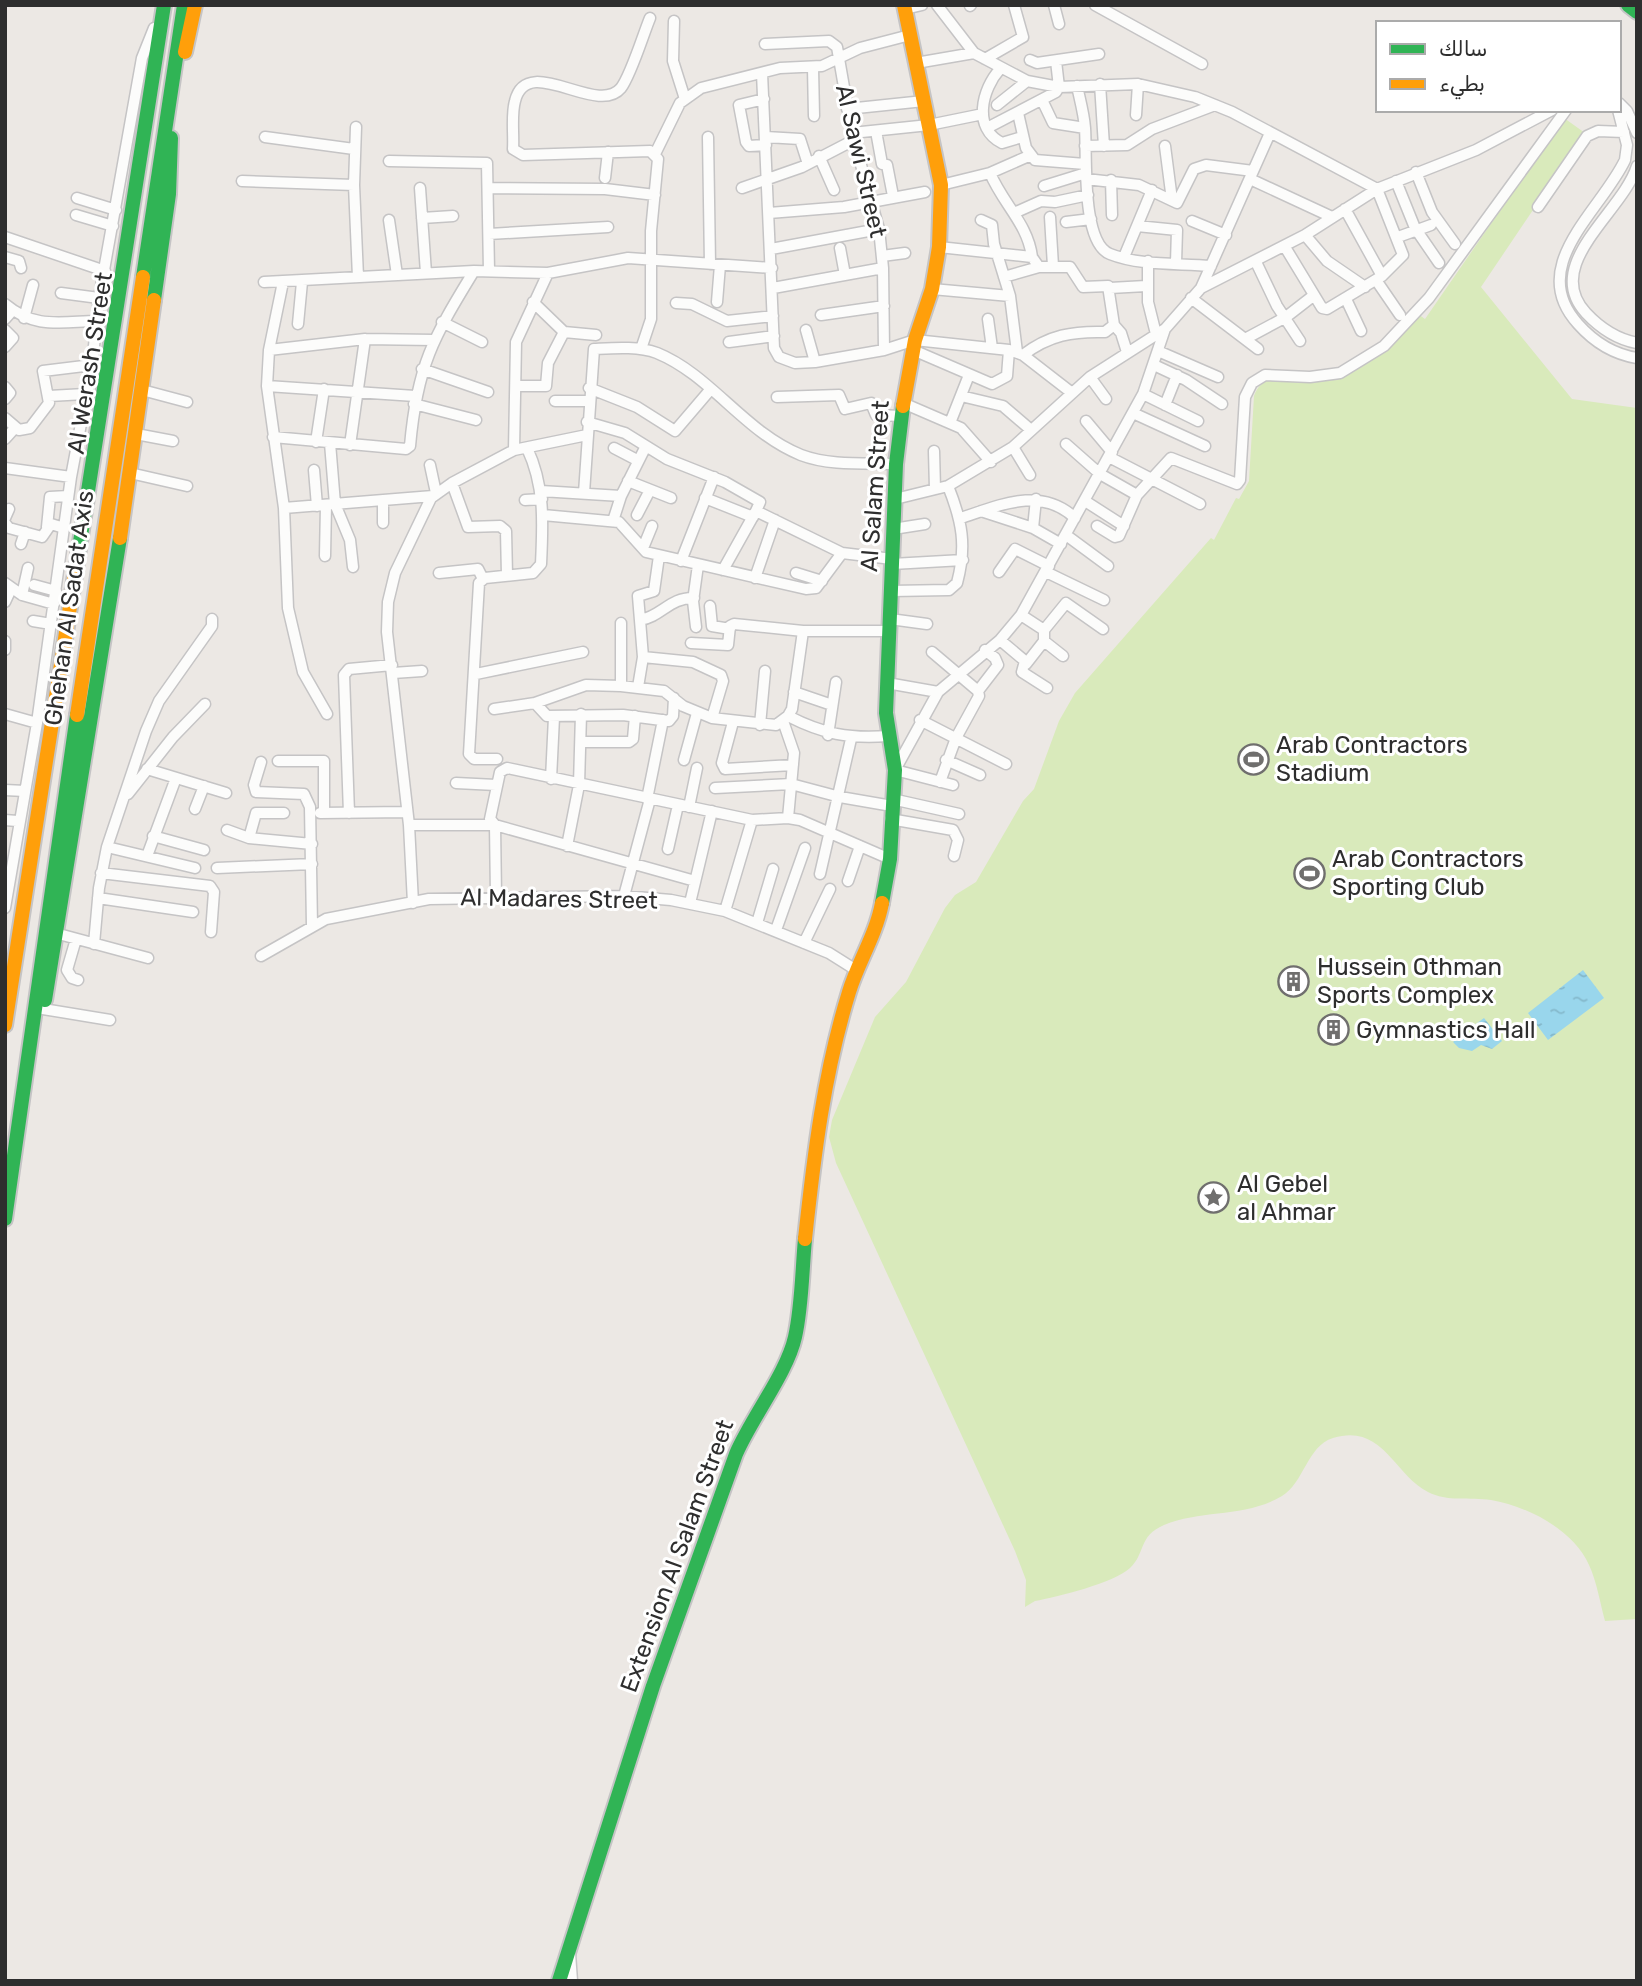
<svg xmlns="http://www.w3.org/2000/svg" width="1642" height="1986" font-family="Rubik,'Noto Sans Arabic',sans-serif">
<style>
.pitch{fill:#d9eabb}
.water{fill:url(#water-ripples)}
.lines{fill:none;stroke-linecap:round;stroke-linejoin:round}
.street-casing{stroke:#c5c4c5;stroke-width:13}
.fast-casing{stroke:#c5c4c5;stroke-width:18}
.slow-casing{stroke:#c5c4c5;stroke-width:18}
.street{stroke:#fcfcfb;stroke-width:10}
.fast{stroke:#30b455;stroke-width:14}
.slow{stroke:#ff9f0a;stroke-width:14}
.labels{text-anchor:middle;stroke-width:6;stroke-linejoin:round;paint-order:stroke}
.street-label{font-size:24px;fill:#2e2e2e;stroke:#fff}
.poi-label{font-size:24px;fill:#2e2e2e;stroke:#fff;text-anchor:start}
</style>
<defs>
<pattern id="water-ripples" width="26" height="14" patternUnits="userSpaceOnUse" patternTransform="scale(1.75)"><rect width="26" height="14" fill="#99d6ec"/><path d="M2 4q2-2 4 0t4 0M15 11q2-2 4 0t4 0" fill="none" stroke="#84b8cb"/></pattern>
</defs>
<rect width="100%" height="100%" fill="#ece8e4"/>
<path class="pitch" d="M1564,118L1585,133L1481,287L1572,399L1637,408V1619L1605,1621C1600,1603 1597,1582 1589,1565C1574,1530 1527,1506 1491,1500C1470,1497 1447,1502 1428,1492C1393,1474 1383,1423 1333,1438C1307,1446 1304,1483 1282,1496C1245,1518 1202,1509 1164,1525C1138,1536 1146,1553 1130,1568C1114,1583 1057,1597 1035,1601L1025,1607L1026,1580L1015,1551L836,1163L829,1137L832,1120L875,1017L906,982L945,908L955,895L976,882L1023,801L1034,789L1059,721L1075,693L1211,538L1214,540L1236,498L1239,499L1249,481L1254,396C1265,363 1312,383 1337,375C1373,364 1397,345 1418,314L1425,319Z"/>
<path class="water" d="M1583,970L1604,998L1548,1040L1528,1013Z
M1484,1018L1502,1041L1492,1049L1481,1045L1472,1051L1459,1048L1453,1042L1460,1036L1470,1040L1475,1037L1469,1029Z"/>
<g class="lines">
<defs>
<path id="street" d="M937,5L974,53L1027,81L1059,87L1138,84L1195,97L1232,112L1377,189L1403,255L1382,276L1327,309L1322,308L1285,247
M1054,5L1059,24
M1095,5L1202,64
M970,6L971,5
M905,9L922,5
M674,21L673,61L685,99
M765,44L829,41L837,47L852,133L879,229L883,268L884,350
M985,59L1023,37L1014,5
M1030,60L1037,63L1099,54
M916,63L974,53
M813,68L814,116
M1000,69C982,89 972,128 1002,143L1022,137
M762,73L774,348L779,357L795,363L815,362L884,350L915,340L1009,350L1023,355L1072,393
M1100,84L1104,146
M1077,86C1080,100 1084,114 1085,128C1087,155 1081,243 1110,254C1140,266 1179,263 1211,266
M764,99L739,105L746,142L749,146L766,145
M1042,100L1053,123L1085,128
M1619,103L1627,111L1637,133
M997,105L1027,81
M847,109L924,101
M1618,110L1627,145L1625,160C1601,211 1525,266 1578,324C1594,342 1612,354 1637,358
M1018,113L1026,148L1035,160L1085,164
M1136,115L1138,84
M356,127L354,185L358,277
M987,128L1056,92L1059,87L1056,61
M876,131L882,164
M852,133L929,125L983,114
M265,137L354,149
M708,137L710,264
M766,137L800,139L808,164
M1085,146L1127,145L1152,129L1215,105
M1165,146L1172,200
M655,154L680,103L701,88L780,68L822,66L860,48L910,35
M819,156L834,190
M389,161L487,163L489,271
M887,165L893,196
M1637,166C1623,212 1541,264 1586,313C1600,328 1616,339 1637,343
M1416,172L1432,212L1455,244
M990,173C1003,204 1028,224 1032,257
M605,178L608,152
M1086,179L1139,185L1177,203L1194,169L1206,165L1253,171
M1250,179L1332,217
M1111,180L1112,215
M242,181L354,185
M1396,181L1415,228L1439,263
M941,185L990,173L1031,155
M1044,186L1086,173
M420,188L426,273
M488,188L605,189L655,195
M742,188L802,167L854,140
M77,198L116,210
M1538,207L1587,136L1598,131L1624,132
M1345,209L1382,276
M769,213L844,207L925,192
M1014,213L1041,201L1055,202L1088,195
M76,215L113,226
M1050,217L1053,266
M422,218L453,216
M389,220L397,275
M981,220L992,225L994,244L1010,296L1017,352
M1192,221L1226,235
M1066,222L1091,219
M1137,226L1177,230L1176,263
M489,234L608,227
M1305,235L1327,261L1365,287
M5,237L105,271
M1398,237L1431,225
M939,247L1032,257L1039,267
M840,248L845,275
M771,249L879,229
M882,256L905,253
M5,257L19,261L21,268
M1124,257L1152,190
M1148,261V302L1156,334
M1256,262L1277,306L1300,341
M1004,277L1039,267H1070L1083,287L1108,286L1114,325
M1376,280L1400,315
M264,282L474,271L548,273L628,258L772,268
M283,282L269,350L267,386L284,508L288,608L303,672L327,714
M773,288L883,268
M1110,288L1146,286
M1201,288L1270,133
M932,289L1010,296
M61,293L99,298
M1191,298L1258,349
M1346,299L1361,331
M533,302L564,332L596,335
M717,302L720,265
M676,303L692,304L727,321L773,316
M5,304C35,329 59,322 96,321
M821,315L884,306
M24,318L33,285
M5,319L13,310
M988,319L992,348
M442,322L482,342
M298,324L302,282
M1114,325L1121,333L1127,352
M5,330L13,338L5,347
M806,330L815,362
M1245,339L1286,317L1313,296
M729,342L774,336
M641,349L651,319V231L658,159L650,151L523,155L513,149C514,134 511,115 515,101C527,52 597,117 621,88C631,75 643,35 650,18
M269,350L365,339L434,340
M913,350L992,384L1007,376L1009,350
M1158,351L1218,377
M1023,355C1049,335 1073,331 1105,332L1114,325
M1154,365L1186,380L1222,404
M422,369L488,392
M1090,377L1106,399
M267,386L415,396
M516,386H546L548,363L564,332
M5,387L10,393L5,399
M589,388L637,407L675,431L710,390
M142,390L187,402
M1143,394L1198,421
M49,396L85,394
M961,396L1003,406L1031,430
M777,397L839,395L845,409L871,403L876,415L902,416
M555,401H589
M903,403L961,428L991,462
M414,404L476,420
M1165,405L1177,375
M1133,413L1205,446
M5,418L19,430L30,428L49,403L43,371L92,365
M1086,421L1112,452
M587,422L625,433L667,459L725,482L760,502L756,511L842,553
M950,423L969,375
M136,434L173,441
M273,437L406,449L410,446C417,366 433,338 474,271
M5,439L15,428
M316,442L324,389
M330,443L335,504L350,540L353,567
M1066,444L1100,474L1137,495
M350,445L365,339
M1013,447L1030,475
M614,448L637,460
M514,450L516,342L548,273
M934,451L935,489
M1109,457L1200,504
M430,465L436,493
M5,468L71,477
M314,470L317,506
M130,473L187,486
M628,481L671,498
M452,483L468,527L500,526L506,531L507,575
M541,491L621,496
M584,493L594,349C614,348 638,346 657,353C711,375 744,432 801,455C830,466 865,463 896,464
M705,498L753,517
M895,499L948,486L1013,447L1090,377L1165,329L1201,288L1305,235L1377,189L1476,150L1552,110
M383,500V523
M525,500L542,499
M1085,501L1124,526
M284,508L433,496
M981,511L1033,528L1061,544
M543,515L619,522L646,552L806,589L816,588L842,553L892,559
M637,515L650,490
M5,518L9,509
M961,518C1000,505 1041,486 1075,518
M613,521L621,496L646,446
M5,523L9,528L42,537L51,524L64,528
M1097,526L1115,537L1119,536L1137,495L1171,458L1237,484L1240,480L1245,397L1252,383L1265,375L1310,377L1340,373L1384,346L1429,298L1566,110
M47,527L50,497L68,496
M1033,528L1036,499
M893,529L925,524
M1066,535L1108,566
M21,544L25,532
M643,548L652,526
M325,556L326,505
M681,561L714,477
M892,564L963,560
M723,570L756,511
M999,572L1015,549L1049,566
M1046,572L1104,600
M439,573L478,569L483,579
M796,573L822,581
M755,578L775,520
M5,583L22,595L54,604
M34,585L56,591
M891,591L949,590L957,583C967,546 962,521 948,486
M22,595L28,568
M5,602L11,589
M710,606L712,626L730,629
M1021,615L1044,630
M890,619L927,624
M640,620C661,617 670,597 694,598
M33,621L51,624
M696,627L693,601L698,565
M1044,630L1066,603L1103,629
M1000,640L1025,661L1022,672L1047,688
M5,641V650
M1044,641L1063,656
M691,643L728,645L730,626L734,624L803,631H889
M932,652L978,691L979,696L956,738L940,782
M643,657L693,662L721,675L723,681L712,718
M1026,664L1044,641V630
M393,673L422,671
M476,674L583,652
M887,683L938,692
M621,686V623
M638,687L643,657L638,596L654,591L659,556
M978,691L998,665L995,658L985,650
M794,692L832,705
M535,703L547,716L623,715L669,721L673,716L674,698
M494,709L535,703L586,685L621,686L664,691L683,706L712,718L776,725L788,716L792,709L803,631
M5,714L37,723
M788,716C823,734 849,739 888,736
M920,720L1006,764
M783,721L794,753L788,818
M733,722L722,763L725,769L793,765
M760,725L765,671
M828,735L836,682
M581,742H629L633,739L635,716
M497,759H474L469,754L479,583L485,578L533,573L541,564C543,523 545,486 527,448
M684,760L697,713
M946,760L980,775
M278,761H324V813
M261,762L254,785L256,792L304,794L310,807L312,926
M147,769L226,793
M551,779L554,717
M456,783L496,785
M953,785L895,770L938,692L1000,640L1021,615L1143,394L1165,329
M715,788L791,784L840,797L892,806
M5,790L25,791
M128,794L173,737L205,704
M647,799L663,720
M892,799L959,814
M689,807L697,768
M195,809L204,786
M320,813L407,812
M349,813L344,675L349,669L392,665
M890,819L953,830L958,840L954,856
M5,820L17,821
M409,825H495L695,881
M227,830L249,838L312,844
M153,836L204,850
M249,838L256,813H284
M567,846L579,785L581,714
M107,847L195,868
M668,849L678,805
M147,856L176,778
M217,868L312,864
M101,873L210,886L214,892L211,932
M820,874L851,739
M848,881L860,846
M496,896L495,825L490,819L500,772L507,768L752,820L788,818L800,820L890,859
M624,896L650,799
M98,898L193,912
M413,903L409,825L387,632L388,602L395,573L431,498L452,483L514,450L587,435
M690,903L712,811
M5,908L37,723L71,477L92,365L99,298L142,58L154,28
M725,911L752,820
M757,923L773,869
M776,930L805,848
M55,933L148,958
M76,939L67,970L72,978L78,980
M804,943L830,889
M94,944L99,888L107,847L146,731L159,701L212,626V619
M261,956L326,919L429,899L624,896L671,900L725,911L829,953L856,970
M43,1009L110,1020
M570,1953L572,1981"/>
<path id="fast" d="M1628,5L1637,12
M143,277L184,5
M154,300L169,194L171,138
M78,555L164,5
M882,903L890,859L895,770L886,713L896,464L903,406
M45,1000L120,538
M5,1219L77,715
M559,1981L653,1686L736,1454C752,1417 787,1373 795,1337C802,1306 802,1271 805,1239"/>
<path id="slow" d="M185,52L195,5
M903,406L915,340L932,289L939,247L941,185L904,5
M120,538L154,300
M77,715L143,277
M5,1025L78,555
M805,1239C814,1155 824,1073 849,992C858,962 876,935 882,903"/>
</defs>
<use href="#street" class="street-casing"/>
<use href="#fast" class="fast-casing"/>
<use href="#slow" class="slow-casing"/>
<use href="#street" class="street"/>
<use href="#fast" class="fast"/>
<use href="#slow" class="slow"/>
</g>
<defs>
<symbol id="stadium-ring" viewBox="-11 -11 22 22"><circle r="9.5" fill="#fff" stroke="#706f6e" stroke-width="1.5"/><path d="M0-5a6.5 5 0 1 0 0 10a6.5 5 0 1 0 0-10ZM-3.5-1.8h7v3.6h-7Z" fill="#706f6e"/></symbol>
<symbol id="building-ring" viewBox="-11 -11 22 22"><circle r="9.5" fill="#fff" stroke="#706f6e" stroke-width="1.5"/><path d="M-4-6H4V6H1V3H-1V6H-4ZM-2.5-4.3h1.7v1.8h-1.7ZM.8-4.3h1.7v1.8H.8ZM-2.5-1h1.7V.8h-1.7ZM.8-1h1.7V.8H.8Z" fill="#706f6e"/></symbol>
<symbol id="sight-ring" viewBox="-11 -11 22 22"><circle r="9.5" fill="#fff" stroke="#706f6e" stroke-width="1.5"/><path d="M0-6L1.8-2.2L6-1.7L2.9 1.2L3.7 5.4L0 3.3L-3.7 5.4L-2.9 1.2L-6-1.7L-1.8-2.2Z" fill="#706f6e"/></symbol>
</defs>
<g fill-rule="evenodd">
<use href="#stadium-ring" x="1236" y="742" width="35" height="35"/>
<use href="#stadium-ring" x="1292" y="856" width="35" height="35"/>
<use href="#building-ring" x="1276" y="964" width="35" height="35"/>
<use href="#building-ring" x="1316" y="1012" width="35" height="35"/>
<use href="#sight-ring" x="1196" y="1180" width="35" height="35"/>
</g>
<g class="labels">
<g class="street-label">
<text transform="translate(861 161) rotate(77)" y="8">Al Sawi Street</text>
<text transform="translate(90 363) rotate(-81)" y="8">Al Werash Street</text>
<text transform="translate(875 486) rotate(-86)" y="8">Al Salam Street</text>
<text transform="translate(69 608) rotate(-82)" y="8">Ghehan Al Sadat Axis</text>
<text transform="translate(559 899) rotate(1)" y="8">Al Madares Street</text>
<text transform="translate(677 1556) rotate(-70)" y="8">Extension Al Salam Street</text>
</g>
<g class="poi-label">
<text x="1276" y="753">Arab Contractors<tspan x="1276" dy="28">Stadium</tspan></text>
<text x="1332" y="867">Arab Contractors<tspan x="1332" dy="28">Sporting Club</tspan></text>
<text x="1317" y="975">Hussein Othman<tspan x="1317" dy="28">Sports Complex</tspan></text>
<text x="1356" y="1038">Gymnastics Hall</text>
<text x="1237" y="1192">Al Gebel<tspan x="1237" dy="28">al Ahmar</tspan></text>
</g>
</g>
<rect width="1642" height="1986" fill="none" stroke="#2e2e2e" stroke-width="14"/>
<rect x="1376" y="21" width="245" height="91" fill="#ffffff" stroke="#ababab" stroke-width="2"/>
<rect x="1390" y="44" width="35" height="10" fill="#30b455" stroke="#ababab" stroke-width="2"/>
<text x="1439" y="56" font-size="21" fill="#2e2e2e">سالك</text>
<rect x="1390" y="79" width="35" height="10" fill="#ff9f0a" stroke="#ababab" stroke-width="2"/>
<text x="1439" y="91" font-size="21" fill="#2e2e2e">بطيء</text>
</svg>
